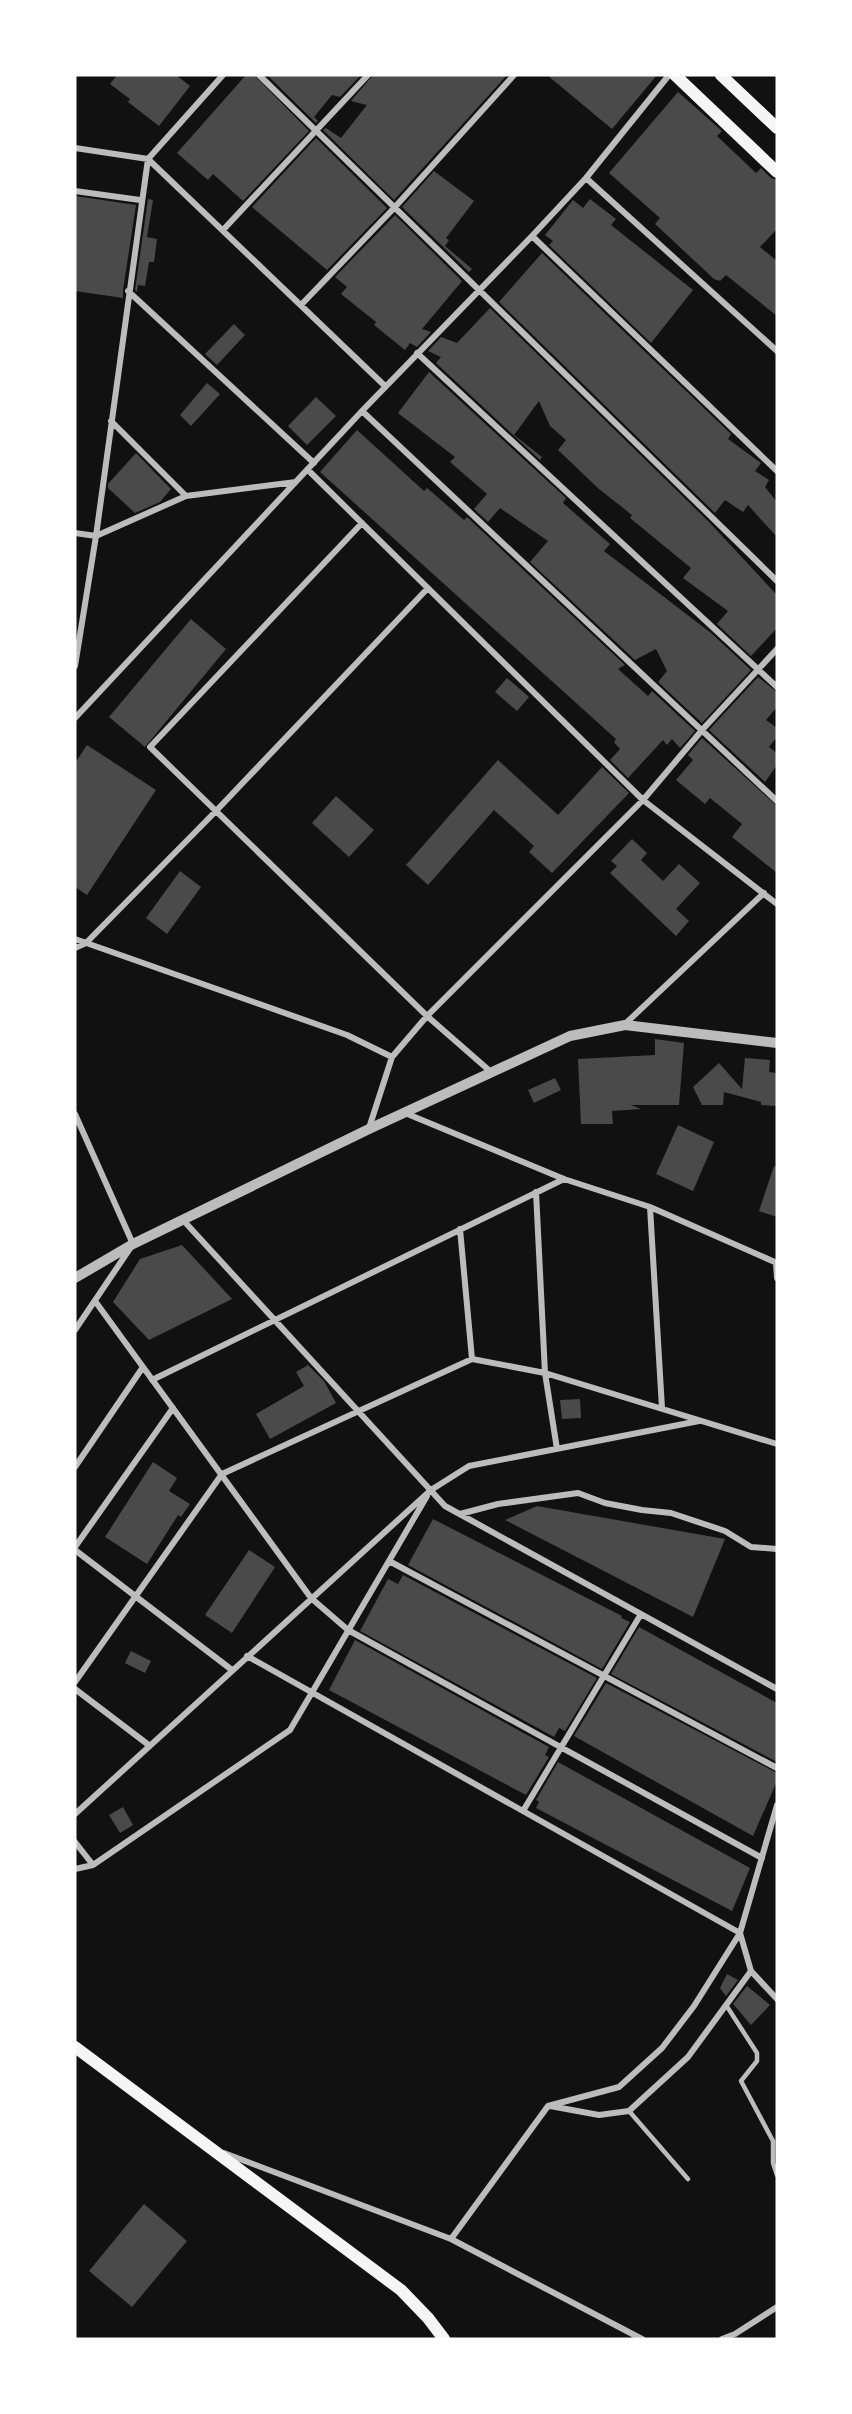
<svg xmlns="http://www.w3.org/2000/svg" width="852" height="2414" font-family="'Varela Round',sans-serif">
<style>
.building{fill:#4a4a4a}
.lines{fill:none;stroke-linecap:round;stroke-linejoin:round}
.service{stroke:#bcbcbc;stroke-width:4.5}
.minor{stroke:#bcbcbc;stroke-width:6}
.tertiary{stroke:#bcbcbc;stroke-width:10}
.secondary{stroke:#f5f5f5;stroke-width:12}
</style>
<rect width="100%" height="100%" fill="#111"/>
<path class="building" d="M117,75H176L190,86L159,126L128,102L130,99L110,84Z
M246,75H254L309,131L243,201L213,174L208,180L177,153Z
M267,75H361L340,97L332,95L314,117L318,121L316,123Z
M373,75H507L394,200L323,130L326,128L341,138L367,105L351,101Z
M547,75H657L612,129Z
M678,92L722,131L717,136L756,173L761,168L771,178L777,180V229L760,247L777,261V316L726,275L720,281L714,279L655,224L660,218L609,173Z
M316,138L387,208L327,270L252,207Z
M434,171L474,201L446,238L449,240L445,246L472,269L469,272L402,207Z
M75,196L136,205L123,290V298L75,291Z
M148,199L153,200L147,237L157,239L154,262H149L145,286L138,285L137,292L135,290Z
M590,199L616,219L611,225L693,290L651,343L549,245L553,241L545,235L573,200L583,208Z
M395,215L462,281L422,329L431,332L417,347L410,343L405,350L374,325L376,322L341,294L347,287L335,277Z
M542,253L731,434L728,439L761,463L755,471L769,480L765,487L777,502V537L748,505L743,512L725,500L715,513L499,302Z
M490,308L709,522L777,595V628L751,656L717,624L728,611L683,578L691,568L630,518L632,515L599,489L558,450L566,440L550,426L539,401L514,435L542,457L540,460L436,363L441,357L428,351L441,337L457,343Z
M234,324L245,335L217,365L205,354Z
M429,372L566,498L563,503L610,544L604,551L711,633L751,670L702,723L658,682L667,671L656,649L635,660L530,562L548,541L500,508L488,522L474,509L487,494L450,462L455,457L398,413Z
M207,383L220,394L191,426L180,415Z
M316,397L336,416L307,445L288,426Z
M357,430L424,491L427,488L464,520L467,517L625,665L618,669L648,696L652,691L695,731L680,748L672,739L667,745L663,740L628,778L610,760L620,749L614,742L616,739L320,472Z
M136,453L171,489L160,502L135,513L108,488V484Z
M191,619L226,649L145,747L109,717Z
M758,677L777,692V707L766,720L777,728V737L769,747L777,753V765L765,782L709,730Z
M507,678L529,697L517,711L495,692Z
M702,738L777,806V873L732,837L742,824L710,798L705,804L676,780L693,760L688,755Z
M87,745L156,790L87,895L75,887V763Z
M498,760L558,815L602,767L629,793L552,873L529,852L534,846L494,810L428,885L406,865Z
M336,796L374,830L349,857L312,823Z
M632,839L647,853L641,860L663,881L679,864L700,883L676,909L689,921L676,936L610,873L617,866L611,861Z
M180,871L201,887L167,934L146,918Z
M655,1039L684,1043L679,1105H631L641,1109L612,1111L613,1124H581L578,1059L655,1055Z
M745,1058L770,1060L769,1072L777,1073V1106L761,1105V1102L724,1092L723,1105H702L693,1087L719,1063L742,1089Z
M555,1078L561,1090L534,1103L528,1090Z
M678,1125L714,1142L693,1191L656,1174Z
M774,1166L777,1167V1217L759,1211Z
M182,1245L232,1299L149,1340L113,1302L140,1259Z
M308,1365L324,1381L336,1403L270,1439L256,1414L304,1386L296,1372Z
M580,1399L581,1418L562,1419L560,1400Z
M153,1462L177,1478L169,1491L190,1504L181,1517L178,1515L147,1564L105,1537Z
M537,1506L725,1539L693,1617L505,1520Z
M433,1519L622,1616L621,1618L630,1622L602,1669L408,1565Z
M249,1550L275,1567L232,1633L205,1615Z
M403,1575L597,1678L565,1731L559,1728L554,1737L360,1631L388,1579L398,1584Z
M639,1627L777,1703V1762L611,1674Z
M355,1640L549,1747L545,1755L549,1757L526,1795L329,1690Z
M131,1651L151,1661L145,1673L125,1663Z
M606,1683L777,1773V1781L753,1836L574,1736Z
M558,1762L750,1868L732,1911L536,1808L539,1802L536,1800Z
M123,1807L133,1825L120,1833L109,1815Z
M727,1974L738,1980L726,1996L720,1988Z
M747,1986L770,2005L751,2025L733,2004Z
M144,2204L187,2241L132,2307L89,2271Z"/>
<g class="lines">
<path class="service" d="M726,2005L757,2053V2061L741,2081L773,2141V2163L777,2175
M629,2111L688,2179"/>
<path class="minor" d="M259,75L777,581
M75,148L148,159L385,386
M586,178L777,351
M75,191L140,200
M223,230L368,75
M532,236L777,471
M128,291L314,463
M301,305L395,207L514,75
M417,353L777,687
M362,411L777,801
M111,421L186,496
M308,470L643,800L777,904
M362,523L150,747L427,1016L491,1072
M75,533L96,536L186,496L296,482
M75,666L96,536L148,159L223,75
M75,718L362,411L532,236L586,178L669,75
M75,939L347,1035L392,1057
M75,948L86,943L216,811L428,588
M625,1024L764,893
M405,1113L564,1179L650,1207L777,1263
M75,1114L133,1244L75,1330
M369,1128L392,1057L427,1016L643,800L703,729L777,649
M536,1192L545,1373L557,1449
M650,1207L662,1408
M183,1220L445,1506L777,1689
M460,1229L472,1359
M776,1263L777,1278
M95,1301L311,1598L348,1630L762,1858
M152,1380L564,1179
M75,1467L143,1367
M460,1514L498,1504L578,1493L605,1503L642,1510L671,1513L725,1531L751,1547L777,1549
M75,1547L173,1408
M75,1550L232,1670
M389,1561L777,1768
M247,1656L740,1933L751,1971L777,1999
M75,1682L222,1474L472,1359L545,1373L777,1444
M75,1689L150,1746
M523,1811L641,1614
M75,1814L431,1490L469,1466L699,1421
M75,1842L93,1865
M75,1869L93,1865L290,1730L427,1496
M550,2106L599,2115L629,2111L688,2057L751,1971
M224,2153L451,2239L642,2339
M451,2239L548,2106L619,2087L662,2048L694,2006L740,1933L777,1805
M722,2339L735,2334L777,2307"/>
<path class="tertiary" d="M75,1278L133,1244L369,1129L570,1036L625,1025L777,1043"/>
<path class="secondary" d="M675,75L777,172
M721,75L777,128
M75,2047L401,2290L428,2318L444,2339"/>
</g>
<rect width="852" height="2414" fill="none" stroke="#ffffff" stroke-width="153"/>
</svg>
